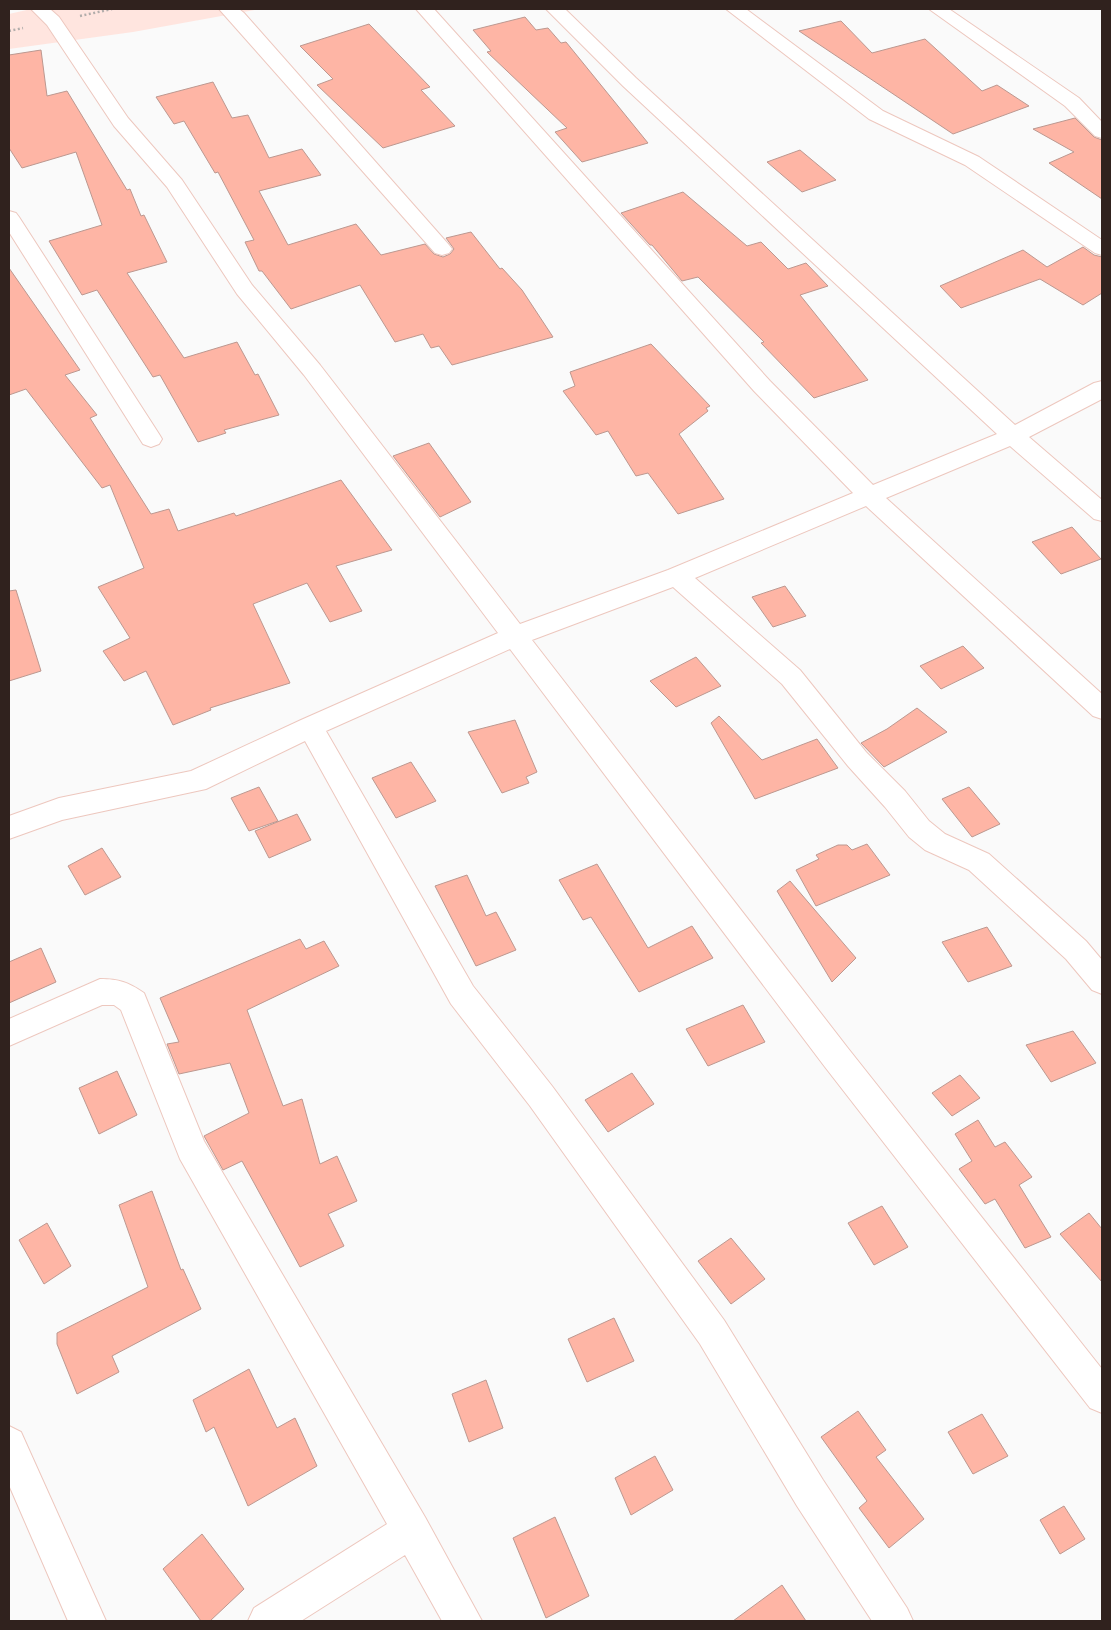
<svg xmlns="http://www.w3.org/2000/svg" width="1111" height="1630" font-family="'Titillium Web',sans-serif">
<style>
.green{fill:#ffe5df}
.building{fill:#feb5a5;stroke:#bc9890}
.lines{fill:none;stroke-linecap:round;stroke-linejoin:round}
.street-casing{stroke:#edc7be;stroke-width:2}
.path{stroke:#b2adab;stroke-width:2.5;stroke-dasharray:2 2.5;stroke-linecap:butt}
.street{fill:#fff;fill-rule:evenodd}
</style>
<rect width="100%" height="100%" fill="#fafafa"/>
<path class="green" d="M31,9H260L133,32L9,49V14Z"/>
<path class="building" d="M525,17L536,30L548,28L561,43L566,42L648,143L582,162L555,132L567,128L487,52L491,51L473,30Z
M841,21L872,53L925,39L982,91L997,85L1029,106L953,134L799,31Z
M369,24L430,87L421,90L455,126L383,148L317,85L333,79L300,46Z
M41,50L47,96L67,91L127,190L130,189L141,216L144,215L167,262L127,273L184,358L237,342L255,375L258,374L279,415L224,430L226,433L198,442L160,375L153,377L97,290L82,295L49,241L102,225L76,152L22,168L9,148V55Z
M213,82L232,118L248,115L269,158L302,149L321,175L259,191L288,245L356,224L381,255L425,244L434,254L443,257L450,254L454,249L446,238L471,232L500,269L502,268L522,290L553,337L452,365L439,346L431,348L423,334L395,342L360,285L291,309L262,271H259L245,242L254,240L218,172L215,173L184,121L174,124L156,97Z
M1075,118L1094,137L1102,140V199L1049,163L1074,152L1033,129Z
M800,150L836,180L802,192L767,162Z
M683,192L747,246L761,242L788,269L806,263L828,286L800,295L868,380L814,398L761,343L764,342L698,277L682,281L652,245H650L621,213Z
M1083,247L1094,255L1102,257V293L1083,305L1040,279L961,308L940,286L1023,250L1047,267Z
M9,268L80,370L65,375L97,415L90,418L151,514L169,509L178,531L234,513L236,516L341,480L392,550L336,566L362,611L330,622L307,583L253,604L290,683L210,708L211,710L173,725L146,671L124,681L103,651L130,638L98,587L144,568L110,485L102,488L26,389L9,395Z
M651,344L710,406L706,408L708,411L679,434L724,499L678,514L648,473L636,476L608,431L596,435L563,391L575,386L570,372Z
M429,443L471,502L440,517L393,456Z
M1072,527L1101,559L1061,574L1032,542Z
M785,586L806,616L773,627L752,597Z
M16,590L41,671L9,681V591Z
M963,646L984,668L941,689L920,666Z
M696,657L721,686L676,707L650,681Z
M917,708L947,732L884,767L861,743L887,729Z
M719,716L762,760L817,739L838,768L755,799L711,723Z
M515,720L537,772L526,777L529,783L502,793L468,732Z
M411,762L436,801L396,818L372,778Z
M259,787L278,821L249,831L231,798Z
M969,787L1000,824L972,837L942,799Z
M297,814L311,840L269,858L255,831Z
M867,844L890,875L816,906L796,870L819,859L816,855L838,845H847L852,850Z
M102,848L121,877L85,895L68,866Z
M597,864L648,948L692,926L713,958L639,992L591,917L583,920L559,880Z
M467,875L486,916L496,912L516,950L476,966L435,886Z
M790,881L856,958L832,982L777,891Z
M987,927L1012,966L968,982L942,942Z
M300,939L306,949L324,941L339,966L247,1010L283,1106L302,1099L320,1164L337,1156L357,1201L328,1214L344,1246L300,1267L242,1161L223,1170L204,1136L249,1113L230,1063L179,1074L167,1044L179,1042L160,998Z
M41,948L56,982L9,1003V962Z
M743,1005L765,1042L708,1066L686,1029Z
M1073,1031L1096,1063L1051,1082L1026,1045Z
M117,1071L137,1115L99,1134L79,1088Z
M632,1073L654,1104L608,1132L585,1100Z
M960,1075L980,1098L952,1116L932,1093Z
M978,1120L995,1147L1005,1142L1032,1177L1019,1185L1051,1237L1025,1248L995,1199L985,1204L959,1169L972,1161L955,1134Z
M152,1191L181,1270L183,1269L201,1309L112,1356L119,1372L77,1394L57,1344V1333L148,1287L119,1205Z
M882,1206L908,1247L874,1265L848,1223Z
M1089,1213L1102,1229V1282L1060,1234Z
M47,1223L71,1266L44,1284L19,1240Z
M731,1238L765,1279L731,1304L698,1261Z
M614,1318L634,1361L587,1382L568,1339Z
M249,1369L277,1428L295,1418L317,1466L248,1506L214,1427L206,1432L193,1400Z
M486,1380L503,1428L469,1442L452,1394Z
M858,1411L886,1450L876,1457L924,1519L889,1548L859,1508L867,1501L821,1437Z
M982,1414L1008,1456L973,1474L948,1432Z
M655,1456L673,1490L631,1515L615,1478Z
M1064,1506L1085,1539L1060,1554L1040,1520Z
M555,1517L589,1596L546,1618L513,1538Z
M202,1534L244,1589L210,1621H201L163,1569Z
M782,1585L806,1621H733Z"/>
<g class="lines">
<defs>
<path id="street" d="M31,9H50L59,17L128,118L182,180L252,285L320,365L520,624L668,570L853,493L754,391L416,9H434L770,381L873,485L997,434L623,86L546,9H565L636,78L1015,425L1094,383L1102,381V399L1029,437L1102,500V521L1094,519L1010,446L886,498L1102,694V719L1093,716L866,506L695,578L800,670L866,752L905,791L929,821L945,834L989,854L1086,941L1102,960V994L1092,990L1066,959L969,870L925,850L909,837L885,807L848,766L782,684L673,587L532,640L847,1047L1102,1369V1413L1090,1408L825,1067L510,649L326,731L473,986L552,1086L724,1320L823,1480L907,1608L913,1621H872L797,1506L700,1344L530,1106L451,1004L305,741L206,789L62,820L9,839V816L59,798L191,771L301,720L498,633L304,375L237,294L167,187L114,126L47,25Z
M219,9H239L244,13L449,245L452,249L449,253L442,255L435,253Z
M726,9H746L883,111L979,157L1102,240V255L1095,253L965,165L869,119Z
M929,9H949L1079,98L1102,122V138L1095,136L1065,106Z
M9,211L16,213L19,217L159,434L162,439L159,444L151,447L143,444L9,232Z
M100,979C119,979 128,982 144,993L204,1141L425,1517L482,1621H442L405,1555L301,1621H248L254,1608L387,1524L180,1159L121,1010L114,1005H102L9,1046V1019Z
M9,1426L21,1432L106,1621H68L9,1485Z"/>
</defs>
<use href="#street" class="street-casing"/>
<path class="path" d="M80,16L112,9
M9,31L23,28"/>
<use href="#street" class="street"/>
</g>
<rect width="1111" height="1630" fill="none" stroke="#30221e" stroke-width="20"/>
</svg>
